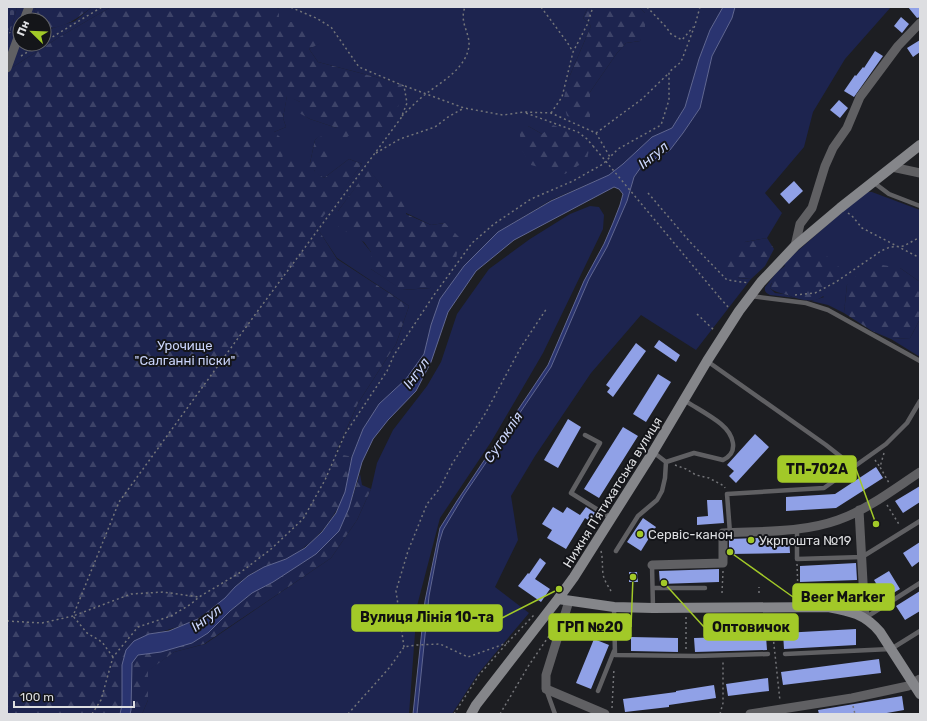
<svg xmlns="http://www.w3.org/2000/svg" width="927" height="721" font-family="Rubik,sans-serif">
<style>
.green{fill:#1d244f;fill-rule:evenodd}
.forest{fill:url(#forest-firs)}
.cemetery{fill:url(#cemetery-stones)}
.water{fill:#2a3470;stroke:#606792}
.building{fill:#90a1e7}
.lines{fill:none;stroke-linecap:round;stroke-linejoin:round}
.path{stroke:#747579;stroke-width:1.5;stroke-dasharray:2 3;stroke-linecap:butt}
.lane{stroke:#606063;stroke-width:4.5}
.street{stroke:#606063;stroke-width:9}
.secondary{stroke:#85868a;stroke-width:10}
.path-bridge{stroke:#747579;stroke-width:1.5;stroke-dasharray:2 3;stroke-linecap:butt}
.poi-dot{fill:#a2c928;stroke:#141519;stroke-width:1.5}
.labels{text-anchor:middle;stroke-width:4;stroke-linejoin:round;paint-order:stroke}
.park-label{font-size:13px;fill:#cad4fa;stroke:#141519}
.street-label{font-size:13px;fill:#dddee1;stroke:#141519}
.poi-label{font-size:13px;fill:#dddee1;stroke:#141519;text-anchor:start}
.water-label{font-size:14px;font-style:italic;fill:#ccd7fd;stroke:#141519}
.leader{fill:none;stroke:#a2c928;stroke-width:1.5}
.callout-dot{fill:#a2c928;stroke:#141519;stroke-width:1.5}
.callout{fill:#a2c928;stroke:#a2c928;stroke-width:1.5}
.callout-label{font-size:14px;text-anchor:middle;font-weight:bold;fill:#111}
</style>
<defs>
<pattern id="forest-firs" width="22" height="20" patternUnits="userSpaceOnUse"><rect width="22" height="20" fill="#1d244f"/><path d="M5 1l3.5 6h-7zM16 11l3.5 6h-7z" fill="#3d4368"/></pattern>
<pattern id="cemetery-stones" width="16" height="16" patternUnits="userSpaceOnUse"><rect width="16" height="16" fill="#1d244f"/><path d="M2 7V4a2 2 0 0 1 4 0v3zM10 15v-3a2 2 0 0 1 4 0v3z" fill="#3d4368"/></pattern>
</defs>
<rect width="100%" height="100%" fill="#1d1e22"/>
<path class="green" d="M17,7H36L32,20H20V44H44V28L50,29L75,21L92,7H111L61,36L13,67L7,66V44Z
M275,7H588L583,18L591,26L568,80L590,117V92L617,53L626,43L640,41L645,13L639,7H723L710,30L699,59L685,107L672,128L652,137L623,164L609,175L551,200L498,232L464,266L440,299L431,325L424,354L406,379L379,404L363,429L352,457L336,454L358,403L396,344L409,306L337,258L315,225L362,164L349,159L324,178L314,172L320,136L315,140L310,163L281,161L274,132L286,127L283,118L287,95L300,102V113L310,119L337,128L402,84L318,62L309,49L320,43L279,22V9ZM528,126L542,134L531,165ZM369,170L383,188L406,213L431,225L445,223L430,288L403,290L371,269V252L338,211Z
M735,7H891L845,59L813,112L804,147L765,193L782,213L767,238L745,242L738,278L751,279L696,350L641,315L591,373L535,456L511,496L518,540L495,587L529,613L478,674L452,714H417L429,596L439,543L443,530L464,495L551,367L589,279L607,247L627,201L634,177L641,167L670,150L683,133L700,108L712,56L732,18Z
M865,192H872L920,210V282L900,268L847,285L844,313L828,305L811,301L824,297L784,265L771,284L770,288L775,293L784,294L795,298L770,295C766,293 764,291 765,287L785,262Z
M590,206L599,207L604,215L603,229L543,353L491,442L440,518L417,606L409,714H142L148,700L147,671L174,652L205,644L331,558L357,520L371,489L377,463L393,430L427,386L441,362L457,314L489,269L530,239L570,214Z
M920,319V357L891,339L910,338Z"/>
<path class="forest" d="M36,7H92C78,18 62,30 44,28V20H32Z
M111,7H275L279,9V22H301L321,43L309,49L318,62L402,84L397,113L371,149L350,135L340,142L337,128L310,119L299,113L300,102L287,96L283,118L286,127L274,132L285,141L282,160L298,157L310,163L315,140L320,135L333,151L314,171L324,178L349,159L362,164L316,226L337,259L409,306L396,344L358,403L336,453L352,457C350,468 349,481 345,492C334,521 313,546 285,559C272,565 258,568 246,577C238,583 232,591 225,599C204,619 177,629 149,634L122,665V705L120,714H7V66L13,67L61,36Z
M588,7H639L645,13V30L640,41L626,43L617,53L590,92V117L584,120L567,116L563,102L568,80L591,26L583,18Z
M553,125L583,138L589,149L587,160L565,174L531,165L522,150L519,128L528,126L542,134Z
M369,169L383,188L392,187L407,194L406,214L431,225L445,223L459,237L456,260L430,288L402,290L371,269V252L364,242L338,227V211Z
M767,238L774,249L765,266L751,279L731,277L722,267L727,256L745,242Z
M805,251H821L840,268C828,295 822,308 790,296C783,293 776,293 770,288C775,270 791,261 805,251Z
M877,264L900,268L920,282V319L910,338L891,339L872,331L844,313L847,285L863,269Z
M360,474L362,485L371,489L357,520L331,558L204,644L174,652L148,671V700L142,714H130L131,710L132,663L138,655L146,653L230,611L252,593L273,582L316,554L339,531L349,508Z"/>
<path class="cemetery" d="M7,7H17L7,44Z"/>
<path class="water" d="M723,7H735L732,18L712,56L700,108L683,133L670,150L641,167L634,177L627,201L607,247L589,279L551,367L464,495L443,530L439,543L429,596L417,714H413L425,601L440,528L457,501L548,365L584,281L604,244L613,223L620,205L623,194L619,189L614,187L514,240L476,271L448,312L431,362L416,391L388,420L373,439L362,462L349,508L339,531L316,554L273,582L252,593L230,611L208,633L192,643L161,652L138,655L132,663L131,710L130,714H120L122,705V665L126,650L134,641L149,634L169,631L200,618L225,598L235,587L248,576L264,567L286,559L305,548L322,532L336,513L345,492L352,457L363,429L379,404L406,379L424,354L431,325L440,299L464,266L498,232L551,201L609,175L623,164L652,137L672,128L685,107L699,59L710,30Z"/>
<path class="building" d="M908,7H920V17L917,18Z
M901,17L909,24L902,33L894,26Z
M920,40V52L913,57L907,48Z
M875,51L883,56L854,97L844,91L855,75L856,76L863,67L864,68Z
M839,100L848,108L840,118L830,110Z
M794,181L803,191L789,204L780,194Z
M659,340L680,355L676,362L654,347Z
M636,343L646,351L613,397L607,392L610,388L606,385Z
M658,374L671,382L646,422L633,414Z
M568,419L581,427L558,468L544,460Z
M623,427L638,436L599,498L584,489Z
M755,434L769,447L736,483L729,476L734,471L727,465Z
M876,467L883,478L836,508L786,511V497L835,494Z
M920,486V502L903,513L895,501Z
M707,500H722L724,523L697,525V517L708,516Z
M553,507L563,513L567,507L580,515L586,507L597,514L591,522L585,518L566,549L547,538L552,530L542,524Z
M643,518L656,527L641,551L627,542Z
M789,537L790,553L729,554V539Z
M920,542V561L912,567L903,553Z
M540,558L546,563L535,579L550,589L541,602L518,586L528,573L529,574Z
M856,563L857,580L800,582V566Z
M719,569V582L660,584L659,571Z
M889,571L900,589L885,598L874,580Z
M629,572H637L638,582H629Z
M920,591V611L905,620L896,606Z
M856,629V645L784,649L783,633Z
M766,636L767,650L695,652L694,638Z
M631,637L678,638V652L631,651Z
M594,639L609,645L591,689L576,683Z
M879,659L881,673L783,685L781,672Z
M768,678L769,691L728,696L726,684Z
M714,685L716,698L669,705V707L625,712L623,699L676,692V691Z
M902,696L904,710L881,714H819L818,710Z"/>
<g class="lines">
<path class="path" d="M541,7L567,42L573,52
M647,7L666,27L671,34L682,40L693,27
M7,28L10,33
M44,42L102,7
M21,56L40,44
M405,86L464,108L503,115L524,112L551,113L596,133L610,157
M526,113L578,132L587,139L593,146
M551,113L562,97L573,52L587,25L593,7
M402,116C410,108 418,100 427,93C443,81 466,68 469,46C470,32 459,23 465,7
M596,133L642,99L669,73
M376,153L400,139L435,127L448,117L464,108
M648,193L690,242L727,280L749,283
M848,213L853,217L862,228L920,258
M795,295L815,293L836,282L881,251L890,247L904,246L920,237
M720,298L730,309
M697,314L715,331
M884,453L880,467L889,483
M875,460L880,467
M675,465L686,469L696,475L709,478L724,486L725,488
M887,505L900,526
M601,551C603,559 602,566 603,574C604,580 608,586 611,591
M797,564L798,592
M722,593L723,571
M759,593V587
M686,617V649
M771,617L780,701
M7,621L42,623L73,616L119,502L257,312L401,118L407,103L404,86L359,67L331,27L316,18L290,7
M404,647L396,591L408,551L427,504L440,488L452,464L485,414L521,347L547,308
M113,657L102,642L87,633L73,616L131,594L163,592L199,597
M853,706L855,714
M612,708L614,668
M92,714L101,700L113,657L138,627L171,616L191,604L199,597L241,572L270,550L303,519L325,480L345,434L387,371L394,355L434,295L472,243L494,224L531,199L573,181L603,164L618,149L661,125L669,100V72L681,62L695,25L700,7
M348,714L390,667L404,647L417,645L440,644L468,657L507,643
M454,714L479,675L507,643L534,615
M500,714L529,665L549,636
M720,714L723,703V660"/>
<path class="lane" d="M873,182L889,194L920,206
M751,296L806,303L828,310L920,361
M707,361L826,445L854,467
M585,435L600,443L571,493L611,518
M666,462L694,453L723,460C740,452 733,434 721,424C710,415 696,408 684,400
M797,529V559L862,557L920,521
M730,533L727,494L824,488L886,444L907,423L920,401
M616,551L638,516L657,500L662,491L665,478L666,462L653,452
M652,565L653,608
M653,588H705
M614,607L615,655L696,656L768,654
M865,618L920,583
M785,654L891,649L920,631
M546,689L555,714
M598,691L614,651"/>
<path class="street" d="M24,20L29,7
M7,68L20,32
M892,167L920,173
M795,246L800,224L812,208L825,166L833,148L847,128L860,97L898,46L920,23
M859,510L865,618
M652,565L723,563V533C761,531 802,533 838,520C867,510 894,489 920,472
M569,601L546,675V689L605,714
M750,714L852,698L908,686L920,679"/>
<path class="secondary" d="M558,599L614,607L653,608L828,607C850,611 865,614 880,632L920,694
M471,714L476,705L558,599L574,577L653,452L707,361L739,311L761,282L795,246L840,208L920,145"/>
<path class="path-bridge" d="M593,146L720,298"/>
</g>
<g class="poi-dot">
<circle cx="640" cy="534" r="4"/>
<circle cx="751" cy="540" r="4"/>
</g>
<g class="labels">
<g class="park-label">
<text x="185" y="350">Урочище<tspan x="185" dy="15">"Салганні піски"</tspan></text>
</g>
<g class="street-label">
<text transform="translate(612 492) rotate(-58)" y="5">Нижня Пʼятихатська вулиця</text>
</g>
<g class="poi-label">
<text x="648" y="539">Сервіс-канон</text>
<text x="759" y="545">Укрпошта №19</text>
</g>
<g class="water-label">
<text transform="translate(653 155) rotate(-39)" y="5">Інгул</text>
<text transform="translate(416 373) rotate(-54)" y="5">Інгул</text>
<text transform="translate(503 437) rotate(-56)" y="5">Сугоклія</text>
<text transform="translate(206 618) rotate(-37)" y="5">Інгул</text>
</g>
</g>
<path class="leader" d="M876 524L856 469M730 552L793 597M559 589L502 618M633 577L631 627M664 583L704 627"/>
<g class="callout-dot">
<circle cx="876" cy="524" r="4"/>
<circle cx="730" cy="552" r="4"/>
<circle cx="559" cy="589" r="4"/>
<circle cx="633" cy="577" r="4"/>
<circle cx="664" cy="583" r="4"/>
</g>
<g class="callout">
<rect x="778" y="456" width="78" height="26" rx="4"/>
<rect x="793" y="584" width="101" height="26" rx="4"/>
<rect x="352" y="605" width="150" height="26" rx="4"/>
<rect x="549" y="614" width="82" height="26" rx="4"/>
<rect x="704" y="614" width="94" height="26" rx="4"/>
</g>
<g class="callout-label">
<text x="817" y="474">ТП-702А</text>
<text x="843" y="602">Beer Marker</text>
<text x="427" y="622">Вулиця Лінія 10-та</text>
<text x="590" y="632">ГРП №20</text>
<text x="751" y="632">Оптовичок</text>
</g>
<rect width="927" height="721" fill="none" stroke="#dddee1" stroke-width="16"/>
<g transform="translate(32 32) rotate(293)"><circle r="19" fill="#141519" stroke="#646569"/>
<path d="M0-3L7 15L0 10L-7 15Z" fill="#a2c928"/>
<text y="-6" font-size="11" font-weight="bold" text-anchor="middle" fill="#dddee1">Пн</text>
</g>
<path d="M14 701v6h120v-6" fill="none" stroke="#dddee1" stroke-width="2"/>
<text x="20" y="701" font-size="12" fill="#dddee1" stroke="#141519" stroke-width="3" paint-order="stroke">100 m</text>
</svg>
